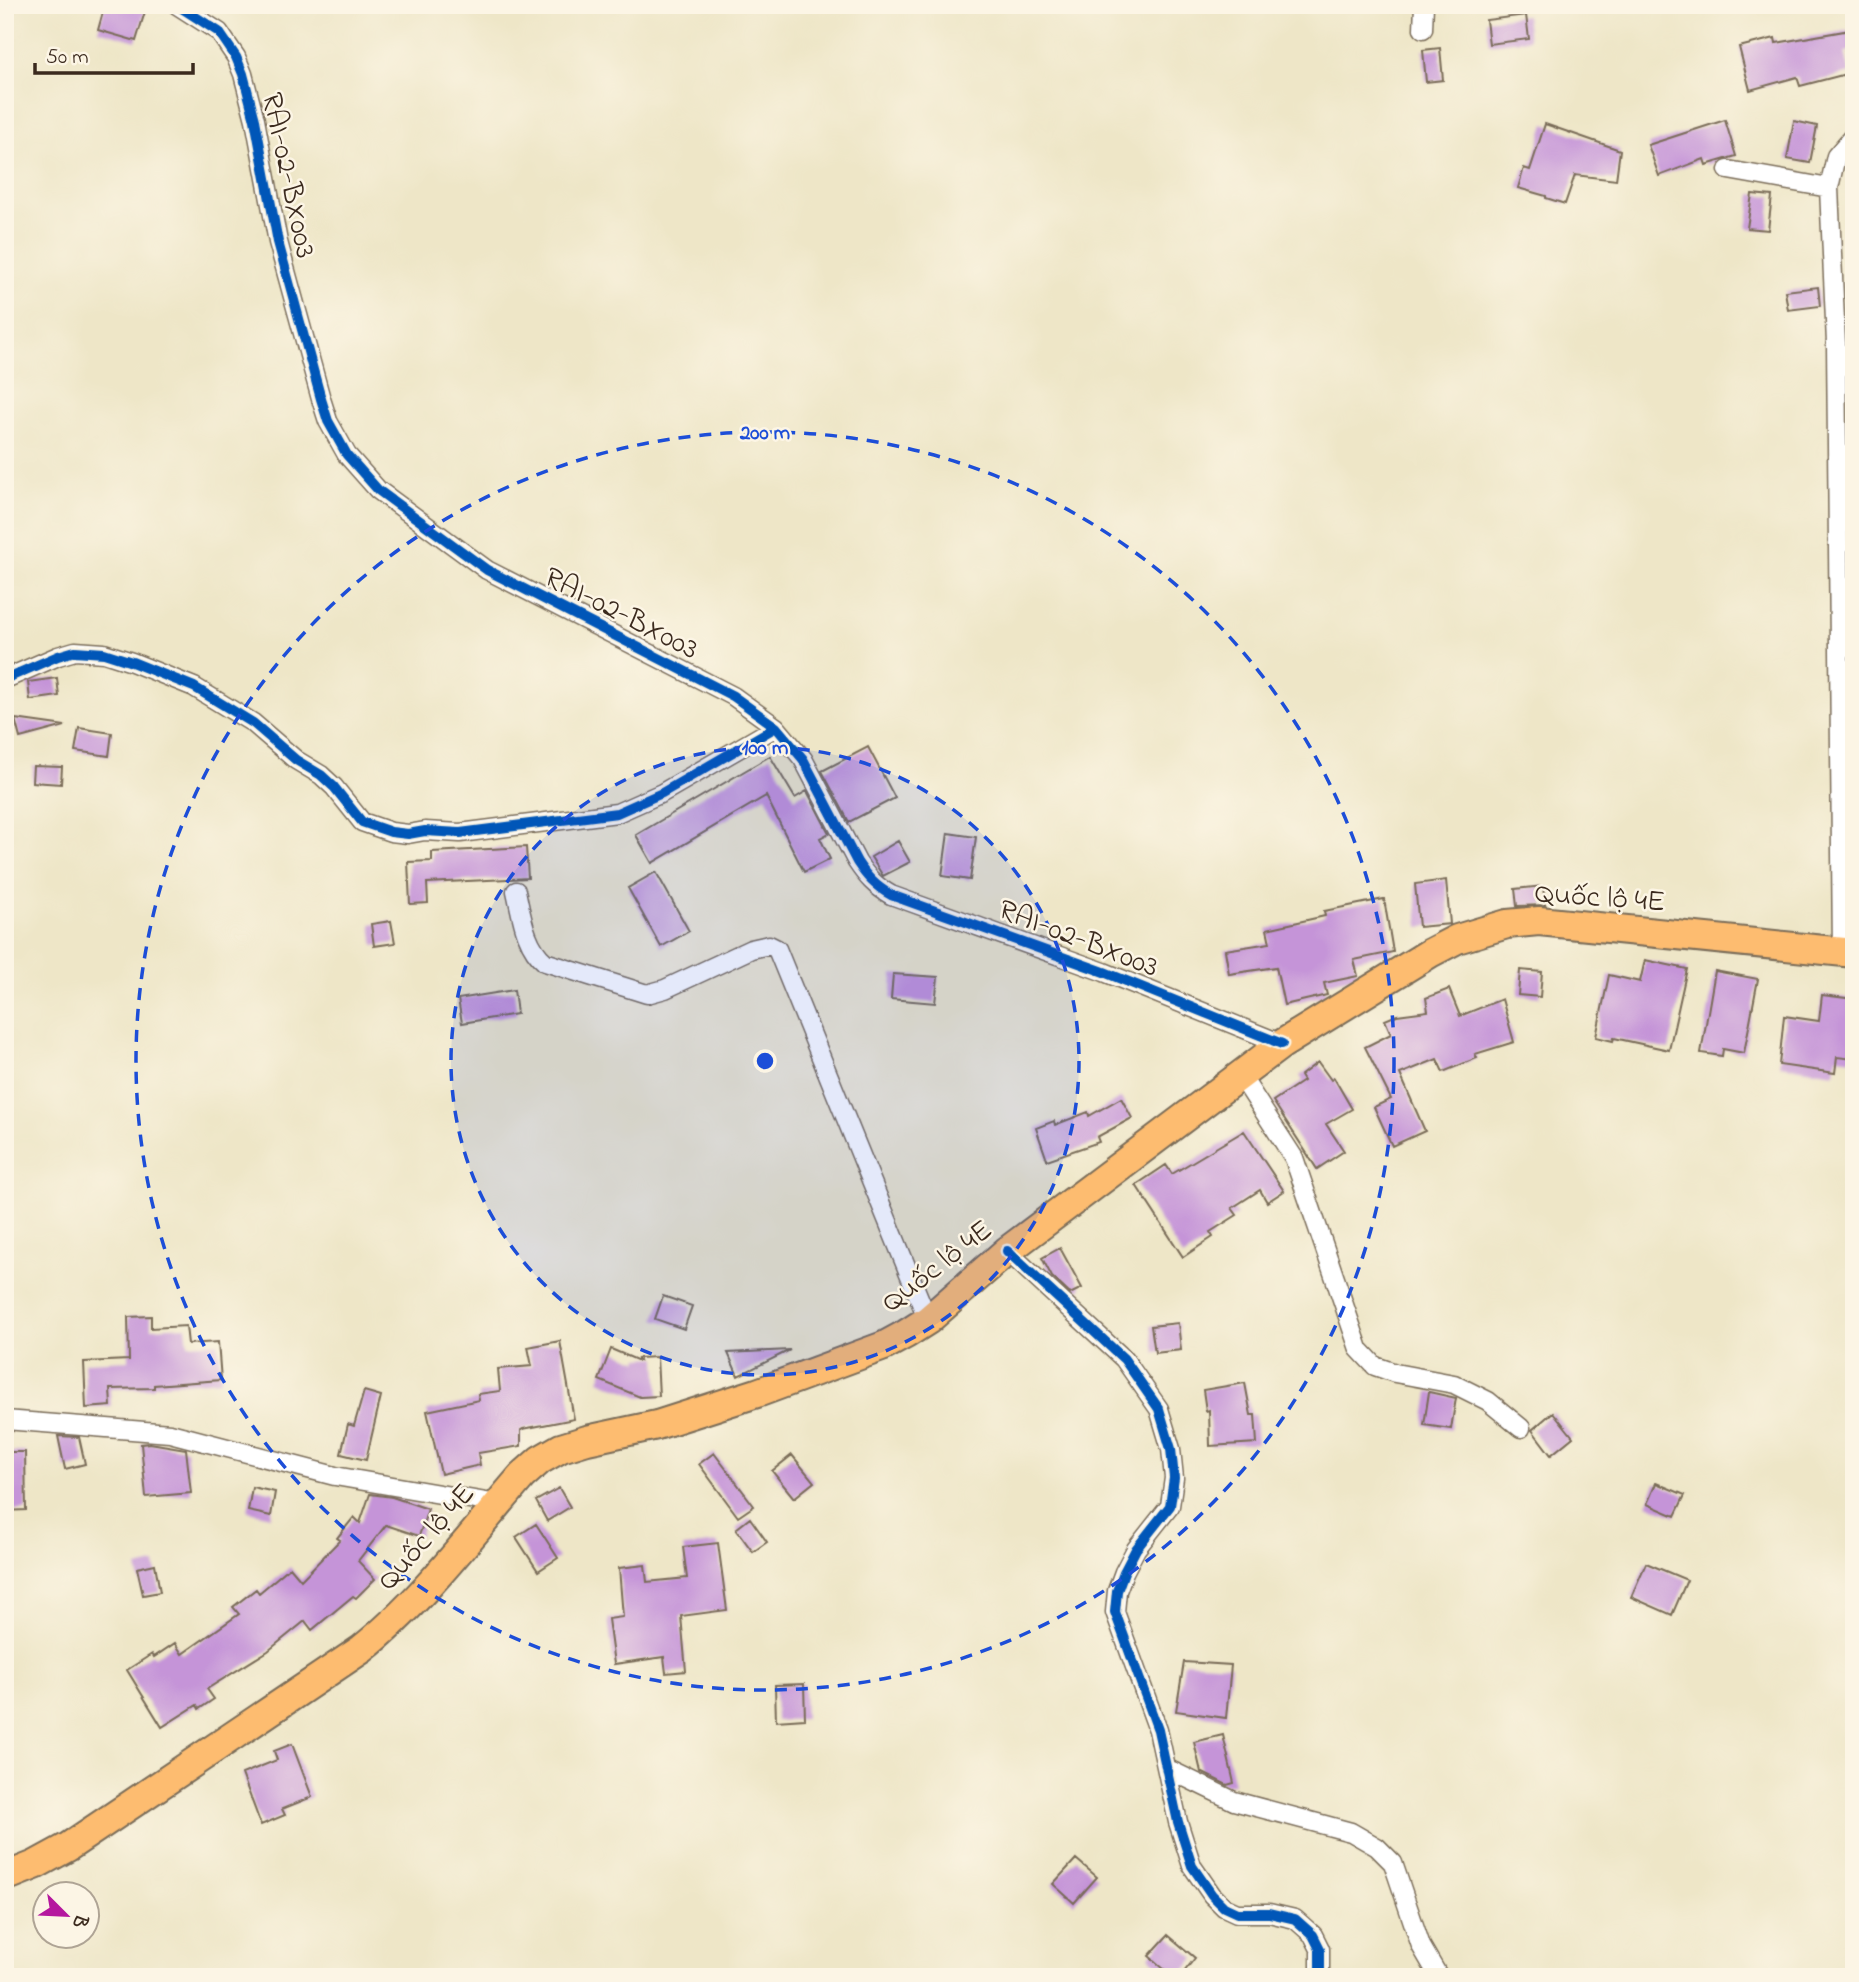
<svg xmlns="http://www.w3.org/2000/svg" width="1859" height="1982" font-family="'Indie Flower',sans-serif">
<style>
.building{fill:#c594d8}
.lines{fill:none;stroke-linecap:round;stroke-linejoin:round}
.minor-casing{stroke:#7a6c59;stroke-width:21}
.primary-casing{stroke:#7a6c59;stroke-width:32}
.minor{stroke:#fff;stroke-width:18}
.primary{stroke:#fdbc70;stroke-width:28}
.cycleway-casing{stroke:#fcf5e5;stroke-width:15}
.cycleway{stroke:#0057b8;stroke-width:10}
.ring{fill:none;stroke:#1d4ed8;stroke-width:3.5;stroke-dasharray:12 9}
.labels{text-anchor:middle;stroke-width:5;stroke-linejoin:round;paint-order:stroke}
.street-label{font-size:30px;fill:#3b2a1e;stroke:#fcf5e5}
.centre{fill:#1d4ed8;stroke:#fcf5e5;stroke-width:3.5}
.ring-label{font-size:21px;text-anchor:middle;font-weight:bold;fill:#1d4ed8;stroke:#fcf5e5;stroke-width:5;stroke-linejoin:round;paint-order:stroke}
</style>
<rect width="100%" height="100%" fill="#fcf5e5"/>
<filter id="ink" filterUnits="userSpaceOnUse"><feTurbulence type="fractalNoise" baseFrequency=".0143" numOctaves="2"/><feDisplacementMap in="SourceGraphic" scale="14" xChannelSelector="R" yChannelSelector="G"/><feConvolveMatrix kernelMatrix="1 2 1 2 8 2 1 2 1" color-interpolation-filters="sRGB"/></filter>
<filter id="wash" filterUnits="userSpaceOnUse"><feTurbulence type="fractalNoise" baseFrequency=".00686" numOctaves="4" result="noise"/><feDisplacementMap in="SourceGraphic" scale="28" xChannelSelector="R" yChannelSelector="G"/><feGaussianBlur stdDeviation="1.57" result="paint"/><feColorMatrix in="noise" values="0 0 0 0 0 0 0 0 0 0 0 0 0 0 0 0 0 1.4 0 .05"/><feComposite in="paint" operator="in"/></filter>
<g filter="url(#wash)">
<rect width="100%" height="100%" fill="#eee6c7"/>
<g id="blocks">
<path class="building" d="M105,5H147L136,41L98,30Z
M1526,15L1529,39L1489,44L1486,20Z
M1850,30L1852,51L1845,52L1850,73L1800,86L1797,77L1750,90L1739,47L1775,38L1776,43Z
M1440,48L1443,80L1426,82L1423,50Z
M1725,120L1736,156L1706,165L1704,159L1659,176L1648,145Z
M1794,121L1817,126L1810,163L1787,159Z
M1545,124L1620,150L1616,180L1575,175L1565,204L1546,198V196L1518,188L1524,168L1530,170Z
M1752,194L1772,196L1768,230L1747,228Z
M1818,287L1820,306L1788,310L1785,291Z
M57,678L59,696L30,700L28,682Z
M15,719L65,726L20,738Z
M79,728L112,733L109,756L75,751Z
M868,747L895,798L849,822L822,771Z
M770,756L795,798L807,791L829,833L820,838L830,859L804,872L766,796L652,863L636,835Z
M33,766L62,767L61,784L32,782Z
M948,833L976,837L970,880L942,876Z
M898,841L910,862L883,876L871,857Z
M526,847L528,878L427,883L428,903L410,904L408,862L432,861V852Z
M656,872L689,931L661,947L628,888Z
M1446,880L1450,924L1419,927L1415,884Z
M1543,886L1545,905L1517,906L1515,889Z
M1384,899L1393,952L1354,960L1358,976L1324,983L1327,995L1284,1005L1276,967L1229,974L1225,950L1270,943L1267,929L1325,916L1324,911Z
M391,921L395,943L374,946L371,924Z
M1645,960L1687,969L1669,1050L1614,1038L1613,1041L1596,1037L1609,975L1640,982Z
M1520,970L1542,972L1540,997L1518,995Z
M1715,971L1758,979L1744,1053L1723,1049L1722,1056L1701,1053Z
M893,974L938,977L935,1003L891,999Z
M1449,989L1460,1016L1502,999L1514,1042L1475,1054L1477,1058L1443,1072L1437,1059L1400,1074L1425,1131L1392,1146L1374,1107L1391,1099L1365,1047L1391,1034L1385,1020L1397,1015L1428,1011L1426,998Z
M514,990L517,1014L462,1023L458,999Z
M1822,995L1854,999V1059L1837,1057L1835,1073L1779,1065L1784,1016L1819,1021Z
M1318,1062L1331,1080L1334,1078L1352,1109L1326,1124L1344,1151L1317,1169L1273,1101L1303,1081L1300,1076Z
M1121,1098L1132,1118L1097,1137L1099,1142L1047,1160L1036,1128L1054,1121L1055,1125L1088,1112L1089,1116Z
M1244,1131L1284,1191L1267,1202L1260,1190L1232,1208L1237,1215L1210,1232L1213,1237L1183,1257L1136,1185L1166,1165L1172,1174Z
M1060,1248L1082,1288L1070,1294L1052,1277L1042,1258Z
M663,1296L692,1306L684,1329L655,1319Z
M151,1316V1328L186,1326L188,1344L218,1342L221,1380L154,1385V1388L110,1389L111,1406L86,1408L84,1362L129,1360L128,1317Z
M1178,1323L1181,1350L1155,1353L1151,1326Z
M560,1341L574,1419L523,1429L521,1430V1446L478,1453L480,1465L441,1474L427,1411L479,1400L478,1394L500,1391L498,1369L532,1366L528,1347Z
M611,1349L639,1361L638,1358L657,1357L659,1396L640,1397L599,1380Z
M790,1350L738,1376L728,1353Z
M1245,1383L1251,1415H1255L1257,1443L1210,1446L1209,1410L1206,1411L1203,1390Z
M364,1391L381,1396L366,1460L341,1454L348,1424L354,1426Z
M1429,1392L1456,1398L1451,1429L1424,1425Z
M1553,1412L1573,1437L1551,1455L1532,1430Z
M58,1436L79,1437L85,1464L65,1469Z
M150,1443L186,1449L191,1493L146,1497L141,1444Z
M5,1452H25L26,1510L5,1511Z
M714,1453L754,1506L738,1517L699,1464Z
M792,1455L814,1482L794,1498L772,1471Z
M1656,1483L1685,1495L1675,1516L1647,1504Z
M252,1487L275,1492L271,1516L248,1511Z
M559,1488L570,1507L547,1521L536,1501Z
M370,1494L392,1497L428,1509L419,1536L386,1525L358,1561L375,1579L356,1598L353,1596L312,1630L305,1621L268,1651L207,1689L214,1699L199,1709L197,1705L162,1727L127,1670L152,1654L154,1657L175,1643L182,1654L239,1614L233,1607L256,1589L259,1593L290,1567L301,1580L340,1540L337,1538L354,1517L360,1523Z
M750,1518L767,1542L753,1552L736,1529Z
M536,1524L558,1558L538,1571L516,1537Z
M718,1543L727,1610L681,1616L686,1671L666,1673L664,1657L614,1664L608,1619L623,1617L619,1568L645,1565L647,1582L687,1578L683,1547Z
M1646,1563L1687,1580L1672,1615L1631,1597Z
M155,1564L160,1592L143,1595L137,1568Z
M1184,1662L1231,1665L1226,1718L1176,1711Z
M804,1684L805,1719L776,1721L775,1685Z
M1223,1735L1234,1783L1227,1785L1201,1772L1194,1742Z
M292,1744L312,1797L282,1809L285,1815L261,1825L242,1774L277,1760L274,1751Z
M1076,1859L1097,1877L1074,1903L1053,1884Z
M1168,1935L1195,1958L1180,1977H1173L1149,1956Z"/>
</g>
</g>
<g filter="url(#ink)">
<use href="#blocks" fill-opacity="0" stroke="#7a6c59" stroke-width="2"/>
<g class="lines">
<defs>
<path id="minor" d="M177,5L219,32L236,57L243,74L255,120L278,242L321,399L328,421L347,455L378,490L487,570L733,696L776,727L803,759L857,862C867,877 875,886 891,895L1104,972L1282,1044
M1423,29L1424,5
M1728,170L1829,188
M5,679L58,656L75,651L104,653L132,662L194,687L253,723L296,760L321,775L334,787L362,822L391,832L408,834L425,831L460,833L617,813L662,793L776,727
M516,891C522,917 525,945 545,962L647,994L665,989L751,949L769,945L777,949L928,1320
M1842,953L1836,343L1829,188L1836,156L1854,135
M1241,1076L1294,1158L1359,1349L1375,1366L1395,1373L1454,1384L1488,1401L1521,1428
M1007,1251L1124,1359L1159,1409L1171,1449L1174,1478L1170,1506L1136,1549L1124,1572L1117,1591L1115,1612L1158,1730L1178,1822L1192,1866L1212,1895L1224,1907L1237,1913H1269L1295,1919L1313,1935L1320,1949V1977
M5,1420L170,1433L335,1476L498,1504
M1168,1769L1234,1801L1351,1832L1377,1847L1393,1863L1421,1946L1439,1977"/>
<path id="primary" d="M5,1877L35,1865L68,1847L362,1649C421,1602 472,1534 522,1476L540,1460L561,1448L587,1440L657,1425L757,1393L884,1346L906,1334L928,1320L1007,1251L1282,1044L1430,953L1457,939L1507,924L1539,921L1854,953"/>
</defs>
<use href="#minor" class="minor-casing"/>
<use href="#primary" class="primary-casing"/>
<use href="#minor" class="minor"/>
<use href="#primary" class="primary"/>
<defs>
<path id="cycleway" d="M177,5L219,32L236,57L243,74L255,120L278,242L321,399L328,421L347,455L378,490L487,570L733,696L776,727L803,759L857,862C867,877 875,886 891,895L1104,972L1282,1044
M5,679L58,656L75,651L104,653L132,662L194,687L253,723L296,760L321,775L334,787L362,822L391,832L408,834L425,831L460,833L617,813L662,793L776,727
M1007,1251L1124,1359L1159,1409L1171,1449L1174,1478L1170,1506L1136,1549L1124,1572L1117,1591L1115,1612L1158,1730L1178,1822L1192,1866L1212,1895L1224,1907L1237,1913H1269L1295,1919L1313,1935L1320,1949V1977"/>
</defs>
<use href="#cycleway" class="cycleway-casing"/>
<use href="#cycleway" class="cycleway"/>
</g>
</g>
<circle cx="765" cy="1061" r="314" fill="#1d4ed8" fill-opacity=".12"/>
<g class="ring">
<circle cx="765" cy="1061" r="314"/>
<circle cx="765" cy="1061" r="629"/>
</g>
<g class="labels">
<g class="street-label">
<text transform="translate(290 175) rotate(78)" y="10">RAI-02-BX003</text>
<text transform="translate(622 612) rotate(27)" y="10">RAI-02-BX003</text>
<text transform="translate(1600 896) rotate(4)" y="10">Quốc lộ 4E</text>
<text transform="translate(1079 937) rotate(21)" y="10">RAI-02-BX003</text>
<text transform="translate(936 1265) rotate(-38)" y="10">Quốc lộ 4E</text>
<text transform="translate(425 1536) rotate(-49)" y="10">Quốc lộ 4E</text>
</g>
</g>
<circle cx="765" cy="1061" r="10" class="centre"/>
<g class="ring-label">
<text x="765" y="439">200 m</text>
<text x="765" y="754">100 m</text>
</g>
<rect width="1859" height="1982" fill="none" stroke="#fcf5e5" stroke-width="28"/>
<g transform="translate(66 1915) rotate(114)"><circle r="33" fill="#fcf5e5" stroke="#afa495" stroke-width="2"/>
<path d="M0-5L12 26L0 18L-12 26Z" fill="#b5179e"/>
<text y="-10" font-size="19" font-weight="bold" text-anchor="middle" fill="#3b2a1e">B</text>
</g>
<path d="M35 63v10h158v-10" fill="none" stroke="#3b2a1e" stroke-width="3.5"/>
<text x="46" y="63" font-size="21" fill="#3b2a1e" stroke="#fcf5e5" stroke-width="5" paint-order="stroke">50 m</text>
</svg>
